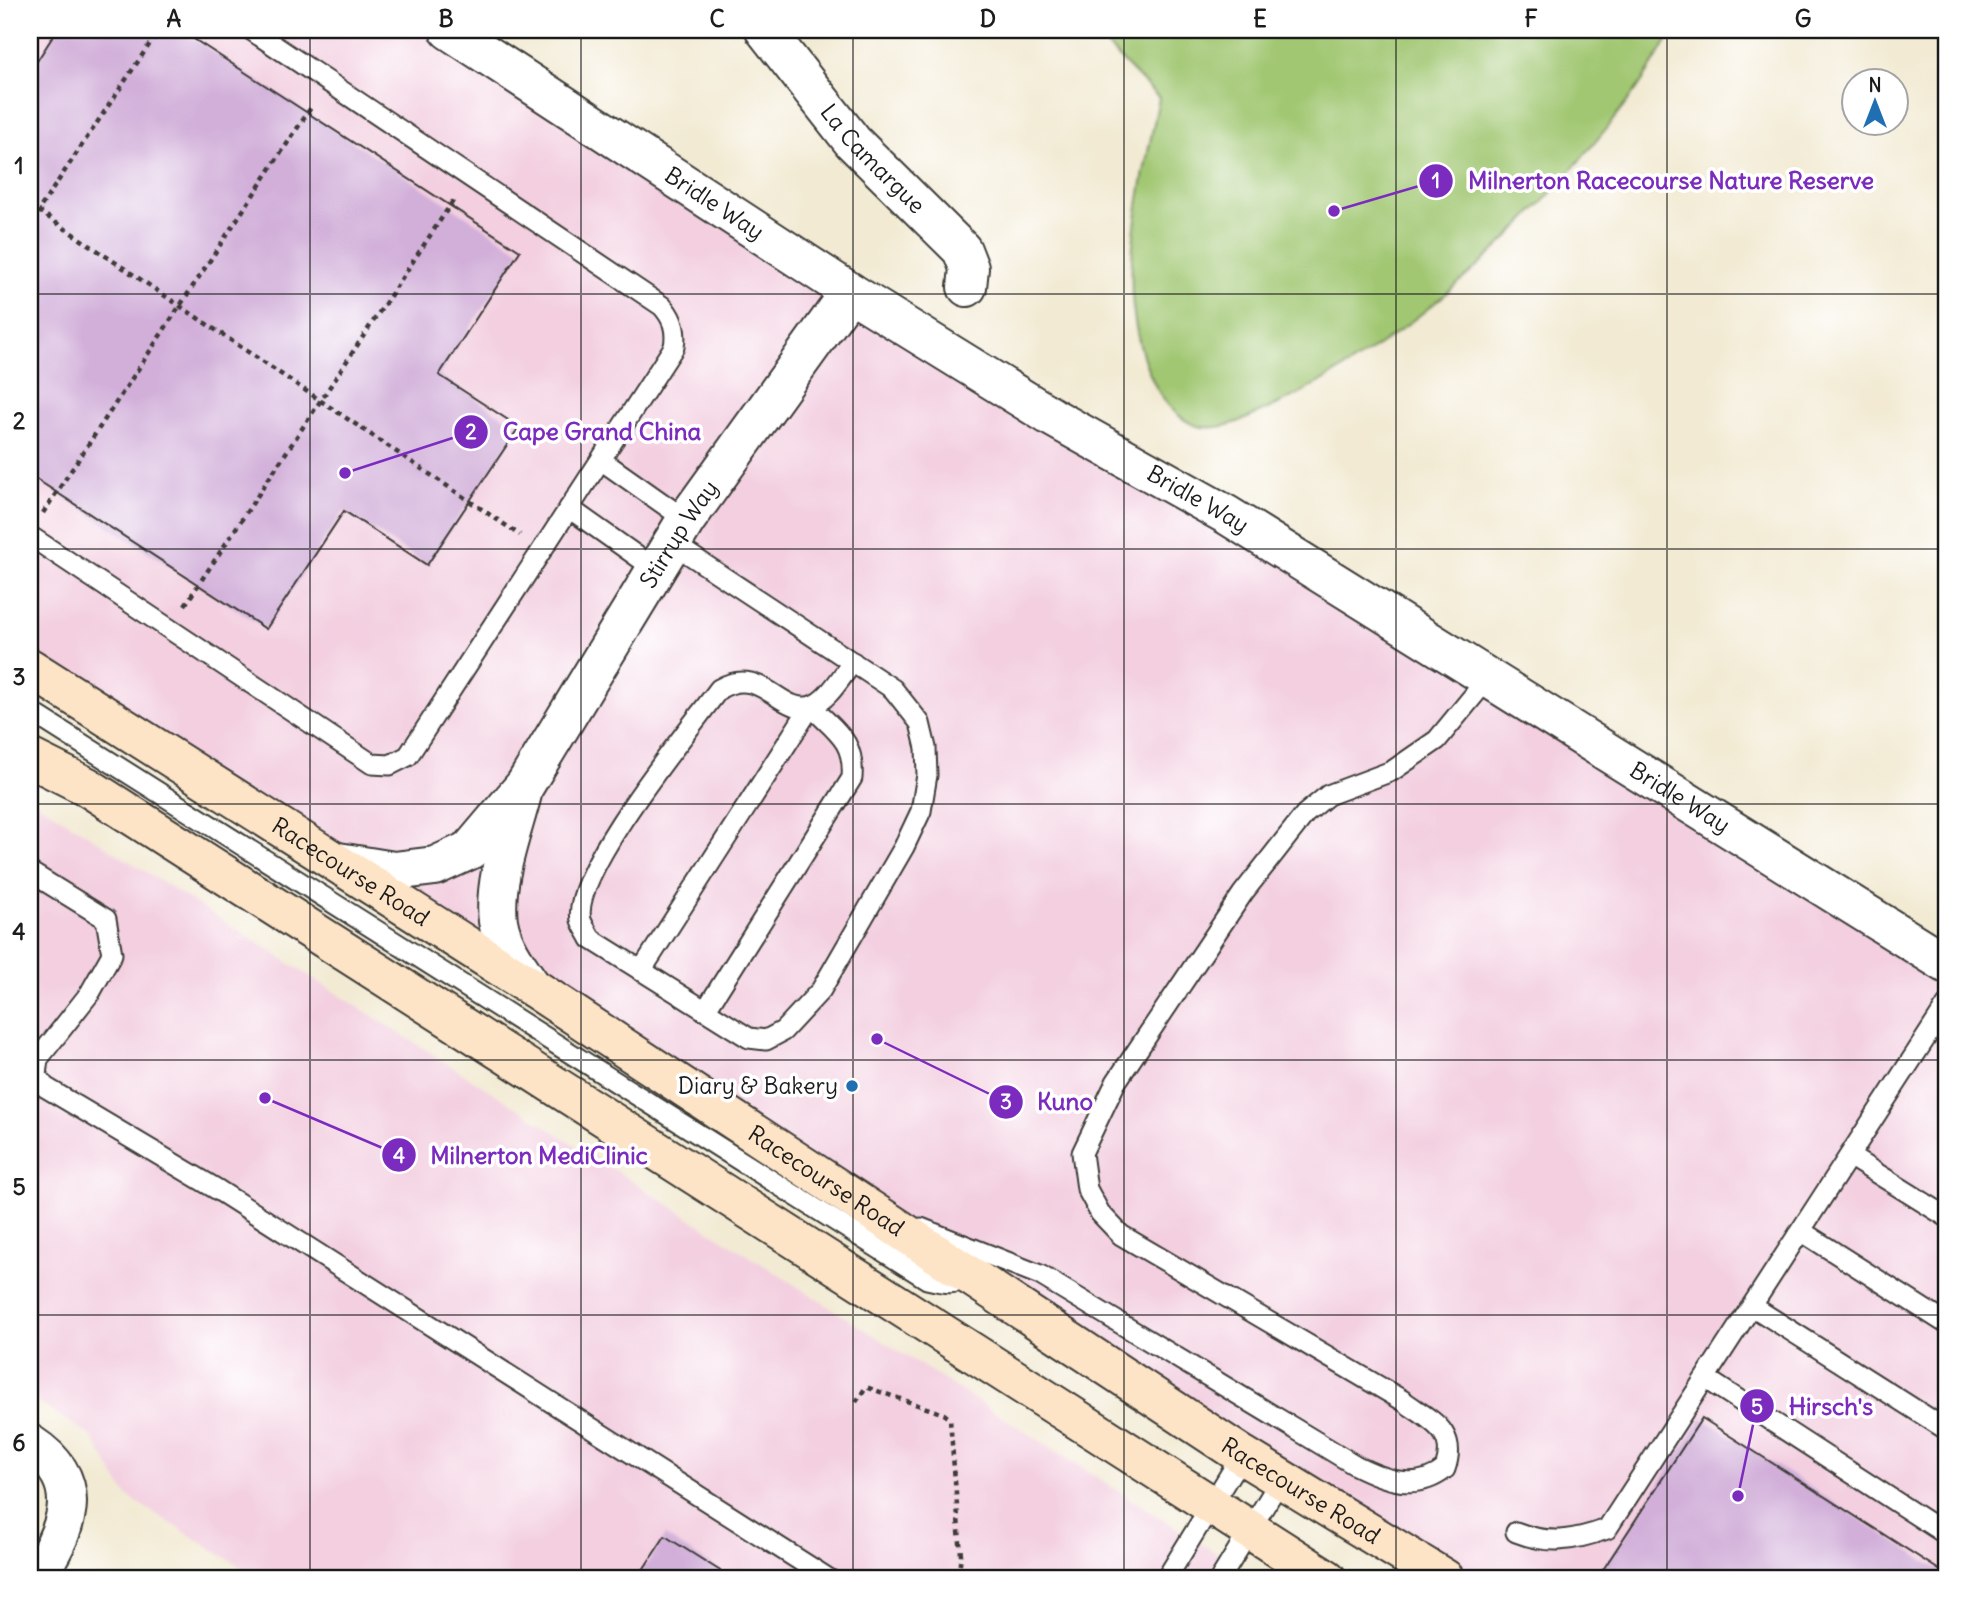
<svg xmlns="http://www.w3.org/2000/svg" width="1977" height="1609" font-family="Delius,sans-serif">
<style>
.built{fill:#f3cfe0}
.green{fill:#a1c772;stroke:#5e7247;stroke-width:2}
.building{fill:#d1afd9}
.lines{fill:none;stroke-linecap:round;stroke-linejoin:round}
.service-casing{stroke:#3c3b37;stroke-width:23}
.minor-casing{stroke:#3c3b37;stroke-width:42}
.secondary-casing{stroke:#3c3b37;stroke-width:42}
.path{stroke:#3c3b37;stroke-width:4.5;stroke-dasharray:5 5;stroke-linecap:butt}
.service{stroke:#fff;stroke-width:19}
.minor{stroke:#fff;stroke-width:38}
.secondary{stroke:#fee4c6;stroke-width:38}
.grid{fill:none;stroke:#1c1c1c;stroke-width:2;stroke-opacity:0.55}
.poi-dot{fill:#1f6fb2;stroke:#fff;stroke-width:2.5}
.labels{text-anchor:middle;stroke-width:7;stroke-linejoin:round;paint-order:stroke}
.street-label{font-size:23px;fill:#1c1c1c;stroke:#fff}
.poi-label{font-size:23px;fill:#1c1c1c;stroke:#fff;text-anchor:end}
.leader{fill:none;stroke:#7b2cbf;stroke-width:2.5}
.callout-dot{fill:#7b2cbf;stroke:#fff;stroke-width:2.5}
.mark-label{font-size:21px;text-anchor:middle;font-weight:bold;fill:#fff}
.callout-label{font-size:24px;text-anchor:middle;font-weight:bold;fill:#7b2cbf;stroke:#fff;stroke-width:7;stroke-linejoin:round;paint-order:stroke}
.neatline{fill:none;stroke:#1c1c1c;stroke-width:2.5}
.grid-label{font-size:23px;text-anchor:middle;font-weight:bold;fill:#1c1c1c}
</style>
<rect width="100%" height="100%" fill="#fff"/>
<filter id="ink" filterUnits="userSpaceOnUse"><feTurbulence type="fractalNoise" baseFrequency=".0143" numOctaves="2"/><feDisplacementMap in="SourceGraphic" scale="14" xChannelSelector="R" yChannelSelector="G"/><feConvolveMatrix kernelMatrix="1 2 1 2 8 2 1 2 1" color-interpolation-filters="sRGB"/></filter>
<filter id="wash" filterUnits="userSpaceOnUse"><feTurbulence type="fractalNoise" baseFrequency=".00686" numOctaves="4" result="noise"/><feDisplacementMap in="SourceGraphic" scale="28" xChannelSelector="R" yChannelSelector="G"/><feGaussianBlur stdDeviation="1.57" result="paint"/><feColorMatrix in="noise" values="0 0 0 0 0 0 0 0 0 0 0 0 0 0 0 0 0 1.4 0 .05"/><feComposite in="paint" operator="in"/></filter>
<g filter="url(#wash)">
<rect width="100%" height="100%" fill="#f2ead3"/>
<path class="built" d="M30,30H449L1947,964V1579H1445L30,668Z
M30,798L1192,1538L1258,1579H260L127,1496L91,1436L30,1397Z"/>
<path class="green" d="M1092,30H1674C1660,52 1647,76 1631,97C1537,220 1415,340 1274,406C1254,415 1222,433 1198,426C1179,421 1162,400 1154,383C1110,293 1141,192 1159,98Z"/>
<g id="blocks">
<path class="building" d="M57,30H180L520,251L439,375L519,427L427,565L344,511L266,629L30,475V72Z
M1702,1418L1947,1575V1579H1597Z
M665,1536L733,1579H637Z"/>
</g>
</g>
<g filter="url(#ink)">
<use href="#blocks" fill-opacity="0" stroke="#3c3b37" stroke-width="2"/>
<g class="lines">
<defs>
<path id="service" d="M601,460L686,520
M569,508L655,569
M30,536L372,764L390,765L408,756L674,347C677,330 673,318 662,306L251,30
M672,543L893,689L920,723L926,748L927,775L921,811L904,847L821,990L783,1031L766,1040L749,1038L591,939C588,933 583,926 581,920C570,873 689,730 719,689C762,664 780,715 811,706C828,701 842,675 853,662
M30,711L927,1279C944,1283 957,1286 971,1276
M30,872L106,919L112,954L90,993L38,1059L36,1075L45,1087L218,1190L829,1579
M641,971L811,706C836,732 855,740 852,778L705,1011
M1849,1156L1947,1217
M921,1228L1040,1275L1355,1465C1385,1480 1416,1492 1445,1469C1459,1430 1429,1420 1402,1400L1121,1235L1100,1213L1087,1189L1082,1153L1116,1082L1243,893L1305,814L1328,795L1392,771L1437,740L1488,678
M1801,1231L1947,1324
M1752,1306L1947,1430
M1705,1378L1947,1535
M1516,1532C1549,1545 1573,1541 1607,1529L1947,1005
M1166,1579L1242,1455
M1220,1579L1281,1479"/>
<g id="minor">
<path id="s1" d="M449,30L850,292L1052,417L1227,515L1947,964"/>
<path id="s2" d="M765,30L853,142L962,250L969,268L967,287"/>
<path d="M522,794C512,833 493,880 498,921C502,946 518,967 532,987"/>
<path id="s3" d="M338,862L394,871L435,866L470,850L525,785L686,520L850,292"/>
<path d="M30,1444C90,1483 66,1531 35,1579"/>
</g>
<g id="secondary">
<path id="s4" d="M30,668L532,987L1242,1455L1445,1579"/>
<path d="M30,758L86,786L1327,1579"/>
</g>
</defs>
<use href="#service" class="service-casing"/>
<use href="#minor" class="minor-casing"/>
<use href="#secondary" class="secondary-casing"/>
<path class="path" d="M30,205L520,535
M30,223L159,30
M43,513L312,106
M185,605L455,198
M856,1402L866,1387L944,1414L950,1419L961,1555L958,1579"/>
<use href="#service" class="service"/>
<use href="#minor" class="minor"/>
<use href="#secondary" class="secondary"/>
</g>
</g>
<path class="grid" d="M310,30V1579M581,30V1579M853,30V1579M1124,30V1579M1396,30V1579M1667,30V1579M30,294H1947M30,549H1947M30,804H1947M30,1060H1947M30,1315H1947"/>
<circle class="poi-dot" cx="852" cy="1086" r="7"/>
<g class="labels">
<g class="street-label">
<text dy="8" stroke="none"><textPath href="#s2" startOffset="168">La Camargue</textPath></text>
<text dy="8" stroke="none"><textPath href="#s1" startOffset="317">Bridle Way</textPath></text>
<text dy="8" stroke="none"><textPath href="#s1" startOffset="884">Bridle Way</textPath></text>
<text dy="8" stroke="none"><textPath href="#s3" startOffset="516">Stirrup Way</textPath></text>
<text dy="8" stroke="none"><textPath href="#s1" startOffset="1451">Bridle Way</textPath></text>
<text dy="8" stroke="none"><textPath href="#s4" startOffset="380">Racecourse Road</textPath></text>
<text dy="8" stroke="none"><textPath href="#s4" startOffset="947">Racecourse Road</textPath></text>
<text dy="8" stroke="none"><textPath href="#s4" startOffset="1514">Racecourse Road</textPath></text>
</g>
<g class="poi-label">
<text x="838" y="1094">Diary &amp; Bakery</text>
</g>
</g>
<path class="leader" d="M1334 211L1436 181M345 473L471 432M877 1039L1006 1102M265 1098L399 1155M1738 1496L1757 1406"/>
<g class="callout-dot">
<circle cx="1334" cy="211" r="7"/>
<circle cx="345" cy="473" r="7"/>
<circle cx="877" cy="1039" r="7"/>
<circle cx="265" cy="1098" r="7"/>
<circle cx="1738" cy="1496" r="7"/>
<circle cx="1436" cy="181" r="18"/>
<circle cx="471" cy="432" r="18"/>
<circle cx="1006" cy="1102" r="18"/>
<circle cx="399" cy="1155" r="18"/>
<circle cx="1757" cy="1406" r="18"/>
</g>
<g class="mark-label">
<text x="1436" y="188">1</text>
<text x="471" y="439">2</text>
<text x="1006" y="1109">3</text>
<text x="399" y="1163">4</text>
<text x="1757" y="1414">5</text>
</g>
<g class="callout-label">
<text x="1671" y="189">Milnerton Racecourse Nature Reserve</text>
<text x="602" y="440">Cape Grand China</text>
<text x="1065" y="1110">Kuno</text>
<text x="539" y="1164">Milnerton MediClinic</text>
<text x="1831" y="1415">Hirsch's</text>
</g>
<rect width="1977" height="1609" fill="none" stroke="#fff" stroke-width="77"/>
<g transform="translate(1875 102)"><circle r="33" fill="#ffffff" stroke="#a4a4a4" stroke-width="2"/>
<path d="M0-5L12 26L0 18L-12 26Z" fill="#1f6fb2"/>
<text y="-10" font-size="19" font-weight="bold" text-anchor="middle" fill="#1c1c1c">N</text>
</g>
<rect x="38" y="38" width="1900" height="1532" class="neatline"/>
<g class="grid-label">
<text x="174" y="27">A</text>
<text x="446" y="27">B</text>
<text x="717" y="27">C</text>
<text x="988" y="27">D</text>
<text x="1260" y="27">E</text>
<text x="1531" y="27">F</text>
<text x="1803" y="27">G</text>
<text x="19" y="174">1</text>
<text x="19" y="429">2</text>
<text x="19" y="685">3</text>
<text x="19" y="940">4</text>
<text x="19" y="1195">5</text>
<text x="19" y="1451">6</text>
</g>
</svg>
